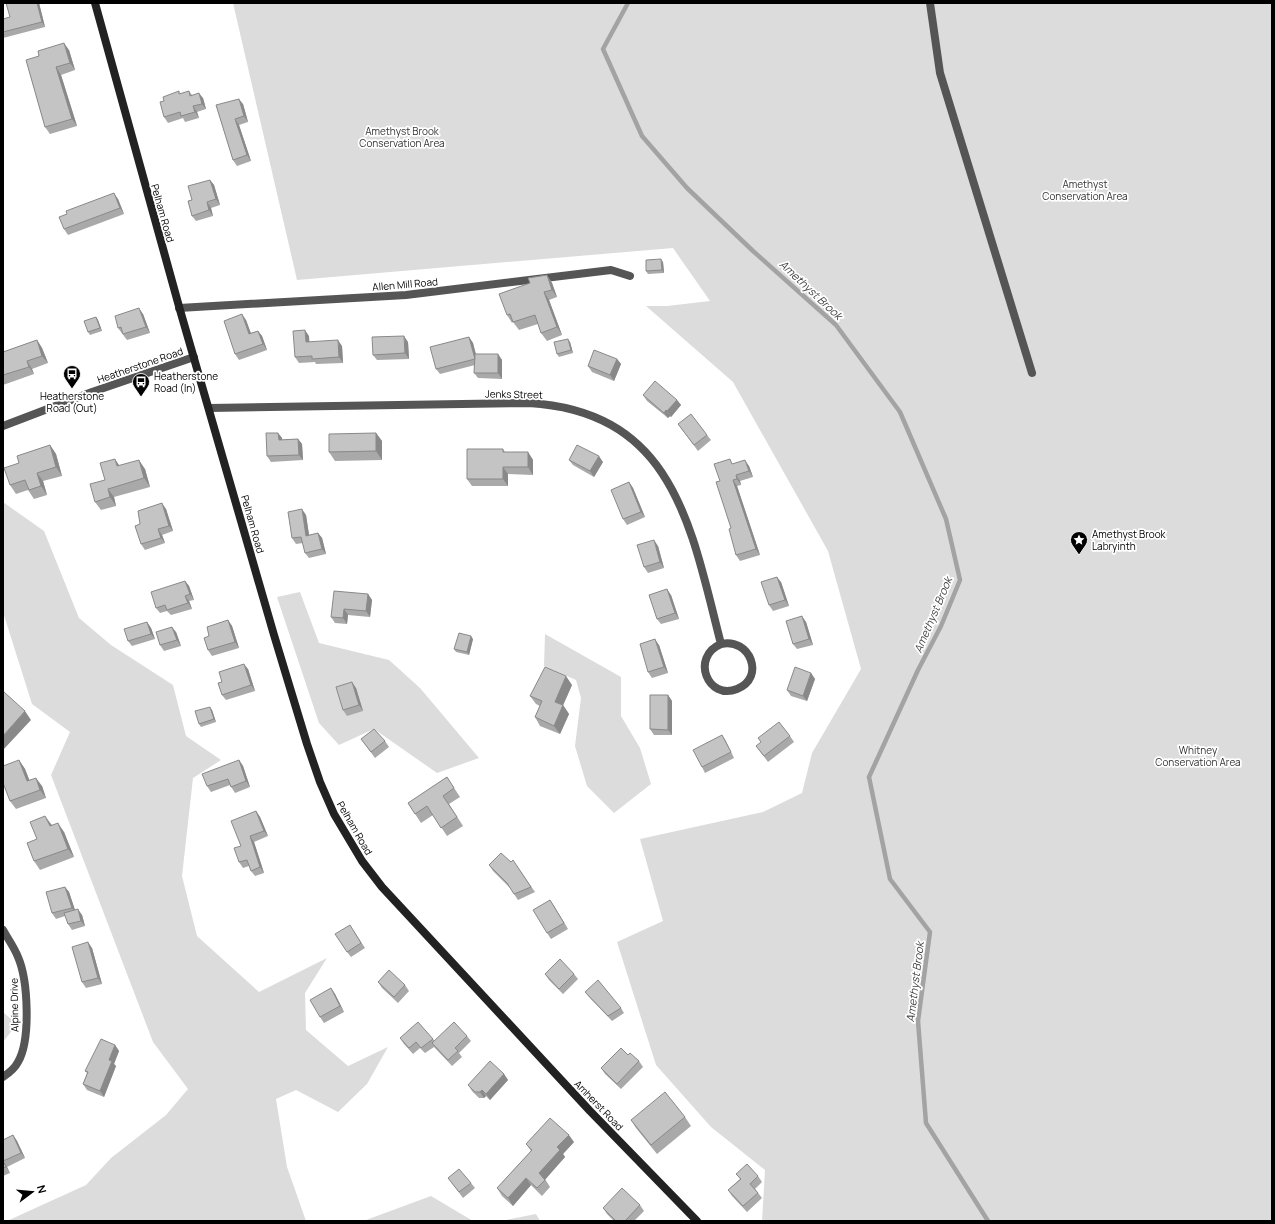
<svg xmlns="http://www.w3.org/2000/svg" width="1275" height="1224" font-family="Manrope,sans-serif">
<style>
.green{fill:#dcdcdc}
.lines{fill:none;stroke-linecap:round;stroke-linejoin:round}
.stream{stroke:#a3a3a3;stroke-width:4.5}
.minor{stroke:#555;stroke-width:8}
.secondary{stroke:#222;stroke-width:8}
.wall{fill:#a9a9a9}
.shaded-wall{fill:#898989}
.building{fill:#c4c4c4;stroke:#898989}
.labels{text-anchor:middle;stroke-width:3.5;stroke-linejoin:round;paint-order:stroke}
.park-label{font-size:10px;fill:#333;stroke:#fff}
.street-label{font-size:10px;fill:#000;stroke:#fff}
.poi-label{font-size:10px;fill:#000;stroke:#fff;text-anchor:start}
.water-label{font-size:11px;font-style:italic;fill:#444;stroke:#fff}
</style>
<rect width="100%" height="100%" fill="#fff"/>
<path class="green" d="M233,3H1272V1221H762L765,1170L711,1127L656,1065L617,942L663,921L640,839L763,812L802,793L812,753L861,669L828,551L733,382L646,306H667L710,301L673,248L297,280Z
M3,502L44,531L79,618L111,645L173,685L186,736L221,760L193,778L182,876L197,936L259,992L327,958L305,993L306,1030L348,1066L388,1047L367,1084L338,1112L296,1090L276,1099L287,1167L306,1221H7L86,1185L111,1158L166,1115L188,1089L153,1042L51,775L70,732L32,704L3,612Z
M300,592L319,643L389,660L420,688L479,758L437,773L374,729L339,745L319,723L277,597Z
M545,634L621,677V716L640,748L651,784L614,813L587,786L575,746L581,698L576,680L544,666Z
M3,1012L17,1024L3,1042Z
M431,1196L473,1221H365L366,1220Z
M536,1214L540,1221H501Z"/>
<g class="lines">
<path class="stream" d="M628,3L603,49L642,136L687,188L753,251L836,325L900,412L946,519L960,580L941,626L918,670L869,777L890,879L930,932L918,1021L926,1123L988,1221"/>
<path class="minor" d="M930,3L940,73L1032,373
M179,308L406,295L611,270L630,276
M209,408L529,403C675,412 691,528 721,644C690,657 708,701 737,689C766,678 750,637 721,644
M3,426L92,392L194,357
M3,930C8,939 14,947 18,957C28,980 31,1040 18,1062C15,1068 9,1073 3,1077"/>
<path class="secondary" d="M95,3L180,310L274,635L307,744L320,782L334,814L362,861L382,887L590,1111L697,1221"/>
</g>
<path class="wall" d="M39,3L45,27L3,38V19L10,17Z
M69,50L75,70L61,75L77,126L50,134L45,127L26,60Z
M179,91L180,94L189,91L192,95L203,98L206,109L197,112L199,118L185,122L183,118L168,123L164,117V101Z
M243,104L248,122L239,125L251,161L237,166L233,160L216,105Z
M210,180L214,185L220,205L211,208L213,216L196,221L192,216V200Z
M118,199L124,214L68,235L64,229Z
M663,262L664,273L648,274L646,271Z
M547,275L552,283L557,297L549,300L562,335L547,341L541,333L538,324L519,330L513,322L512,323L507,315L530,283Z
M143,314L150,333L127,340L118,328Z
M96,317L98,320L102,331L90,335L88,332Z
M246,320L251,333L258,331L262,336L267,350L239,360L235,354Z
M309,336V342L342,346L343,363L316,364L315,362L299,363L295,357Z
M469,337L473,343L476,354H498L502,360V379L478,378L474,373L475,365L440,374L436,369Z
M37,340L42,348L48,363L32,369L34,374L3,385V352Z
M408,342L409,359L377,360L373,355Z
M570,342L573,353L559,357L557,354Z
M617,359L621,364L614,381L592,372L588,366Z
M643,395L677,400L681,405L671,417L670,416L668,418L647,401Z
M678,424L707,435L711,440L698,451Z
M278,433L282,438V440L298,439L302,444L303,460L271,462L267,456Z
M376,433L382,441V460L335,461L329,452Z
M50,445L56,454L62,476L43,481L47,495L34,499L28,490L16,494L10,485L19,463Z
M503,449L505,452H528L533,460V475L508,474V486H472L467,479Z
M569,460L603,462L594,477L573,465Z
M733,464L749,466L753,477L740,481L741,485L737,486L760,555L740,561L736,555L731,528L720,481Z
M119,466L145,469L150,487L114,497L116,506L101,510L95,502L105,480Z
M629,482L633,488L645,517L627,525L623,519Z
M166,509L173,531L162,535L165,543L145,550L141,544L140,524Z
M306,515L309,535L318,533L322,538L326,554L309,558L305,553L303,543L296,544L292,538Z
M658,546L664,568L648,573L644,567Z
M185,581L189,586L194,600L189,601L192,609L171,615L167,611L160,613L156,608Z
M781,582L789,606L773,611L769,605Z
M368,594L372,600L370,617L348,615L347,624L335,623L331,617Z
M671,595L679,619L661,624L657,619Z
M228,620L232,626L239,648L212,656L208,650L209,636Z
M147,622L151,628L155,639L132,646L128,641Z
M806,622L813,645L797,649L793,644Z
M176,632L181,646L164,651L160,645Z
M473,639L469,655L456,652L454,649Z
M659,645L668,673L652,678L648,672Z
M248,669L255,691L226,700L222,695V682Z
M811,673L815,679L807,701L791,696L787,690Z
M572,685L563,705L569,714L560,734L540,726L535,717L540,706L536,704L530,696Z
M356,688L363,711L347,716L343,710Z
M668,695L672,701V735H654L650,729Z
M212,710L216,722L201,727L199,724Z
M722,735L726,741L734,758L705,773L702,767Z
M790,736L794,742L768,762L756,746Z
M361,739L385,741L389,747L375,758Z
M19,760L25,769L29,780L42,786L46,798L16,809L10,801Z
M239,760L243,766L250,787L235,793L230,785L211,792L207,786Z
M447,777L460,797L449,804L463,826L447,836L433,815L421,823L408,803Z
M256,811L260,817L268,836L254,842L264,873L255,876L251,871L249,866L243,868L239,862L241,846Z
M51,824L52,825L64,832L74,857L40,870L34,861L37,839Z
M511,862L517,866L535,892L518,900L510,888L493,871L489,865Z
M65,887L69,892L75,910L82,915L85,926L72,930L68,924L65,916L56,919L52,913Z
M550,900L568,929L551,939L547,933Z
M354,931L365,948L351,957L347,952Z
M92,948L102,984L86,988L82,982Z
M545,974H574L578,979L563,994L549,980Z
M378,982L405,985L409,991L398,1003L382,988Z
M331,988L335,994L344,1012L324,1023L320,1017Z
M585,992L621,1008L624,1013L612,1021L589,997Z
M467,1036L471,1041L459,1053L462,1057L452,1066L434,1047L425,1053L420,1048L413,1054L404,1044L400,1038L433,1039L435,1041Z
M115,1045L119,1051L114,1064L116,1066L104,1097L87,1090L83,1084L87,1073L85,1071Z
M628,1055L639,1061L643,1067L621,1089L605,1074L601,1068Z
M504,1074L508,1080L490,1100L486,1096L484,1098H479L472,1091L468,1085Z
M685,1117L691,1126L657,1154L636,1128L631,1120Z
M13,1135L17,1141L25,1158L7,1167L10,1173L3,1176V1140Z
M574,1142L563,1154L565,1157L545,1179L550,1187L542,1196L531,1185L513,1206L502,1196L497,1188L531,1151L526,1144Z
M736,1174L758,1176L762,1182L755,1189L762,1198L747,1212L732,1196L728,1190L740,1179Z
M448,1178L471,1183L475,1188L463,1198Z
M640,1205L644,1211L634,1221H614L607,1214L603,1208Z"/>
<path class="shaded-wall" d="M37,3H39L45,27L42,22Z
M64,43L69,50L75,70L70,63Z
M56,67L61,75L77,126L72,119Z
M199,93L203,98L206,109L202,104Z
M239,99L243,104L248,122L244,116Z
M193,106L197,112L199,118L195,112Z
M235,119L239,125L251,161L247,155Z
M210,180L214,185L220,205L216,199Z
M114,193L118,199L124,214L120,208Z
M207,202L211,208L213,216L209,210Z
M661,259L663,262L664,273L662,270Z
M547,275L552,283L557,297L552,290Z
M544,292L549,300L562,335L557,327Z
M139,308L143,314L150,333L146,327Z
M242,314L246,320L253,340L249,334Z
M96,317L98,320L102,331L100,328Z
M305,330L309,336L310,348L306,342Z
M258,331L262,336L267,350L263,344Z
M404,336L408,342L409,359L405,353Z
M469,337L473,343L478,364L475,359Z
M568,339L570,342L573,353L571,350Z
M37,340L42,348L48,363L42,356Z
M338,340L342,346L343,363L339,357Z
M498,354L502,360V379L498,373Z
M617,359L621,364L614,381L610,375Z
M27,361L32,369L34,374L29,367Z
M677,400L681,405L671,417L667,411Z
M666,410L670,416L668,418L664,413Z
M278,433L282,438L283,445L279,440Z
M376,433L382,441V460L376,451Z
M298,439L302,444L303,460L299,455Z
M50,445L56,454L62,476L56,467Z
M528,452L533,460V475L528,467Z
M599,456L603,462L594,477L590,471Z
M115,459L121,468L117,466Z
M139,460L145,469L150,487L144,478Z
M745,460L749,466L753,477L749,471Z
M503,467L508,474V486L503,479Z
M37,473L43,481L47,495L41,486Z
M736,475L740,481L741,485L737,479Z
M733,480L737,486L760,555L756,549Z
M629,482L633,488L645,517L641,512Z
M108,489L114,497L116,506L110,497Z
M162,503L166,509L173,531L169,526Z
M302,509L306,515L310,541L306,536Z
M158,529L162,535L165,543L161,538Z
M318,533L322,538L326,554L322,549Z
M654,540L658,546L664,568L660,562Z
M777,577L781,582L789,606L785,600Z
M185,581L189,586L194,600L190,594Z
M667,589L671,595L679,619L675,613Z
M368,594L372,600L370,617L366,611Z
M185,596L189,601L192,609L188,603Z
M344,609L348,615L347,624L343,618Z
M802,616L806,622L813,645L809,639Z
M228,620L232,626L239,648L235,642Z
M147,622L151,628L155,639L151,634Z
M172,627L176,632L181,646L177,640Z
M471,636L473,639L469,655L467,652Z
M655,639L659,645L668,673L664,667Z
M244,664L248,669L255,691L251,685Z
M811,673L815,679L807,701L803,696Z
M566,676L572,685L561,710L555,702Z
M352,682L356,688L363,711L359,705Z
M668,695L672,701V735L668,730Z
M563,705L569,714L560,734L554,726Z
M210,707L212,710L216,722L214,719Z
M25,711L31,720L3,750V736Z
M19,760L25,769L33,789L27,781Z
M239,760L243,766L250,787L246,781Z
M36,778L42,786L46,798L40,790Z
M256,811L260,817L268,836L264,831Z
M45,816L51,824L55,835L50,826Z
M58,823L64,832L74,857L68,849Z
M250,836L254,842L264,873L260,867Z
M65,887L69,892L76,913L72,908Z
M550,900L554,906L568,929L564,923Z
M78,909L82,915L85,926L81,921Z
M88,942L92,948L102,984L98,978Z
M331,988L335,994L344,1012L340,1006Z
M115,1045L119,1051L114,1064L116,1066L104,1097L100,1091L109,1060Z
M504,1074L508,1080L490,1100L486,1094Z
M482,1090L486,1096L484,1098L480,1092Z
M13,1135L17,1141L25,1158L21,1153Z
M569,1135L574,1142L563,1154L565,1157L544,1181L539,1173L557,1147Z
M3,1161L7,1167L10,1173L6,1167Z
M526,1178L531,1185L513,1206L508,1198Z"/>
<path class="building" d="M6,3H37L42,22L3,32V19L10,17Z
M64,43L70,63L56,67L72,119L45,127L26,60L39,56L38,51Z
M179,91V94L189,91L190,96L199,93L202,104L193,106L195,112L181,116L180,112L164,117L160,102L164,101L163,97Z
M239,99L244,116L235,119L247,155L233,160L216,105Z
M210,180L216,199L207,202L209,210L192,216L188,201L192,200L188,186Z
M114,193L120,208L64,229L59,217L67,214L66,211Z
M661,259L662,270L646,271V260Z
M547,275L552,290L544,292L557,327L541,333L535,315L513,322L510,314L507,315L499,294L530,283L528,278Z
M139,308L146,327L123,334L121,327L118,328L115,316Z
M242,314L249,334L258,331L263,344L235,354L224,321Z
M96,317L100,328L88,332L84,321Z
M305,330L306,342L338,340L339,357L312,359V356L295,357L293,331Z
M404,336L405,353L373,355L372,337Z
M469,337L475,359L436,369L430,347Z
M568,339L571,350L557,354L554,342Z
M37,340L42,356L27,361L29,367L3,375V352Z
M594,350L617,359L610,375L588,366Z
M475,354H498V373H474Z
M655,381L677,400L667,411L666,410L664,413L643,395Z
M691,414L707,435L694,445L678,424Z
M266,433H278L279,440L298,439L299,455L267,456Z
M376,433V451L329,452V434Z
M50,445L56,467L37,473L41,486L29,490L25,480L10,485L4,468L19,463L17,456Z
M577,445L599,456L590,471L569,460Z
M467,449H503V452H528V467H503V479H467Z
M115,459L117,466L139,460L144,478L108,489L110,497L95,502L90,484L105,480L100,463Z
M730,459L732,464L745,460L749,471L736,475L737,479L733,480L756,549L736,555L729,529L731,528L716,482L720,481L714,464Z
M629,482L641,512L623,519L611,490Z
M162,503L169,526L158,529L161,538L141,544L135,526L140,524L138,511Z
M302,509L306,536L318,533L322,549L305,553L301,537L292,538L288,512Z
M654,540L660,562L644,567L637,545Z
M777,577L785,600L769,605L761,582Z
M185,581L190,594L185,596L188,603L167,610L165,605L156,608L151,592Z
M667,589L675,613L657,619L649,595Z
M334,591L368,594L366,611L344,609L343,618L331,617Z
M802,616L809,639L793,644L786,621Z
M228,620L235,642L208,650L204,638L209,636L207,627Z
M147,622L151,634L128,641L124,629Z
M172,627L177,640L160,645L156,632Z
M459,633L471,636L467,652L454,649Z
M655,639L664,667L648,672L640,644Z
M244,664L251,685L222,695L218,683L222,682L219,672Z
M545,667L566,676L555,702L563,705L554,726L535,717L542,701L530,696Z
M795,667L811,673L803,696L787,690Z
M352,682L359,705L343,710L336,687Z
M4,692L25,711L3,736V693Z
M650,695H668V730L650,729Z
M210,707L214,719L199,724L195,711Z
M779,722L790,736L764,756L756,746L761,742L758,738Z
M374,729L385,741L371,752L361,739Z
M722,735L731,752L702,767L693,750Z
M19,760L27,781L36,778L40,790L10,801L3,783V766Z
M239,760L246,781L231,787L228,779L207,786L202,774Z
M447,777L454,788L443,796L457,817L441,828L427,806L415,814L408,803Z
M256,811L264,831L250,836L260,867L251,871L247,860L239,862L234,848L241,846L231,821Z
M45,816L50,826L58,823L68,849L34,861L27,843L37,839L30,822Z
M501,853L511,862L513,860L531,887L514,894L507,883L489,865Z
M65,887L72,908L52,913L46,892Z
M550,900L564,923L547,933L533,910Z
M78,909L81,921L68,924L64,913Z
M350,925L361,943L347,952L335,934Z
M88,942L98,978L82,982L72,947Z
M560,959L574,974L559,989L545,974Z
M389,970L405,985L394,997L378,982Z
M598,980L621,1008L608,1016L585,992Z
M331,988L340,1006L320,1017L310,1000Z
M418,1022L433,1039L421,1048L416,1042L409,1048L400,1038Z
M454,1022L467,1036L455,1048L458,1051L448,1060L432,1043Z
M101,1039L115,1045L109,1060L112,1061L100,1091L83,1084L88,1072L85,1071Z
M621,1048L628,1055L630,1053L639,1061L617,1084L601,1068Z
M490,1061L504,1074L486,1094L482,1090L480,1092H475L468,1085Z
M665,1092L685,1117L651,1145L631,1120Z
M550,1118L569,1135L557,1147L560,1150L539,1173L545,1180L537,1188L526,1178L508,1198L497,1188L532,1150L526,1144Z
M13,1135L21,1153L3,1161V1140Z
M3,1161L6,1167L3,1168Z
M747,1164L758,1176L750,1184L758,1193L743,1206L728,1190L741,1179L736,1174Z
M459,1169L471,1183L459,1192L448,1178Z
M622,1188L640,1205L625,1221H616L603,1208Z"/>
<defs>
<symbol id="bus-pin" viewBox="-11 -11 22 30"><path d="M0 17L-7.5 6A9.5 9.5 0 1 1 7.5 6Z" fill="#000" stroke="#fff"/><path d="M-5-6H5V4H4V6H2V4H-2V6H-4V4H-5ZM-3.5-4V0h7V-4ZM-3.5 1.2v1.5H-2V1.2ZM2 1.2v1.5H3.5V1.2Z" fill="#fff"/></symbol>
<symbol id="sight-pin" viewBox="-11 -11 22 30"><path d="M0 17L-7.5 6A9.5 9.5 0 1 1 7.5 6Z" fill="#000" stroke="#fff"/><path d="M0-6L1.8-2.2L6-1.7L2.9 1.2L3.7 5.4L0 3.3L-3.7 5.4L-2.9 1.2L-6-1.7L-1.8-2.2Z" fill="#fff"/></symbol>
</defs>
<g fill-rule="evenodd">
<use href="#bus-pin" x="62" y="364" width="20" height="27"/>
<use href="#bus-pin" x="131" y="372" width="20" height="27"/>
<use href="#sight-pin" x="1069" y="530" width="20" height="27"/>
</g>
<g class="labels">
<g class="park-label">
<text x="402" y="135">Amethyst Brook<tspan x="402" dy="12">Conservation Area</tspan></text>
<text x="1085" y="188">Amethyst<tspan x="1085" dy="12">Conservation Area</tspan></text>
<text x="1198" y="754">Whitney<tspan x="1198" dy="12">Conservation Area</tspan></text>
</g>
<g class="street-label">
<text transform="translate(163 213) rotate(74)" y="4">Pelham Road</text>
<text transform="translate(405 284) rotate(-5)" y="4">Allen Mill Road</text>
<text transform="translate(140 365) rotate(-19)" y="4">Heatherstone Road</text>
<text transform="translate(514 394) rotate(1)" y="4">Jenks Street</text>
<text transform="translate(253 524) rotate(74)" y="4">Pelham Road</text>
<text transform="translate(355 828) rotate(60)" y="4">Pelham Road</text>
<text transform="translate(14 1005) rotate(-91)" y="4">Alpine Drive</text>
<text transform="translate(599 1105) rotate(46)" y="4">Amherst Road</text>
</g>
<g class="poi-label">
<text x="154" y="380">Heatherstone<tspan x="154" dy="12">Road (In)</tspan></text>
<text x="72" y="400" text-anchor="middle">Heatherstone<tspan x="72" dy="12">Road (Out)</tspan></text>
<text x="1092" y="538">Amethyst Brook<tspan x="1092" dy="12">Labryinth</tspan></text>
</g>
<g class="water-label">
<text transform="translate(811 290) rotate(43)" y="4">Amethyst Brook</text>
<text transform="translate(933 615) rotate(-67)" y="4">Amethyst Brook</text>
<text transform="translate(915 982) rotate(-83)" y="4">Amethyst Brook</text>
</g>
</g>
<rect width="1275" height="1224" fill="none" stroke="#000000" stroke-width="8"/>
<g transform="translate(32 1192) rotate(74)" stroke="#ffffff" stroke-width="3" paint-order="stroke">
<path d="M0-3L7 15L0 10L-7 15Z" fill="#000000"/>
<text y="-6" font-size="11" font-weight="bold" text-anchor="middle" fill="#000000">N</text>
</g>
</svg>
